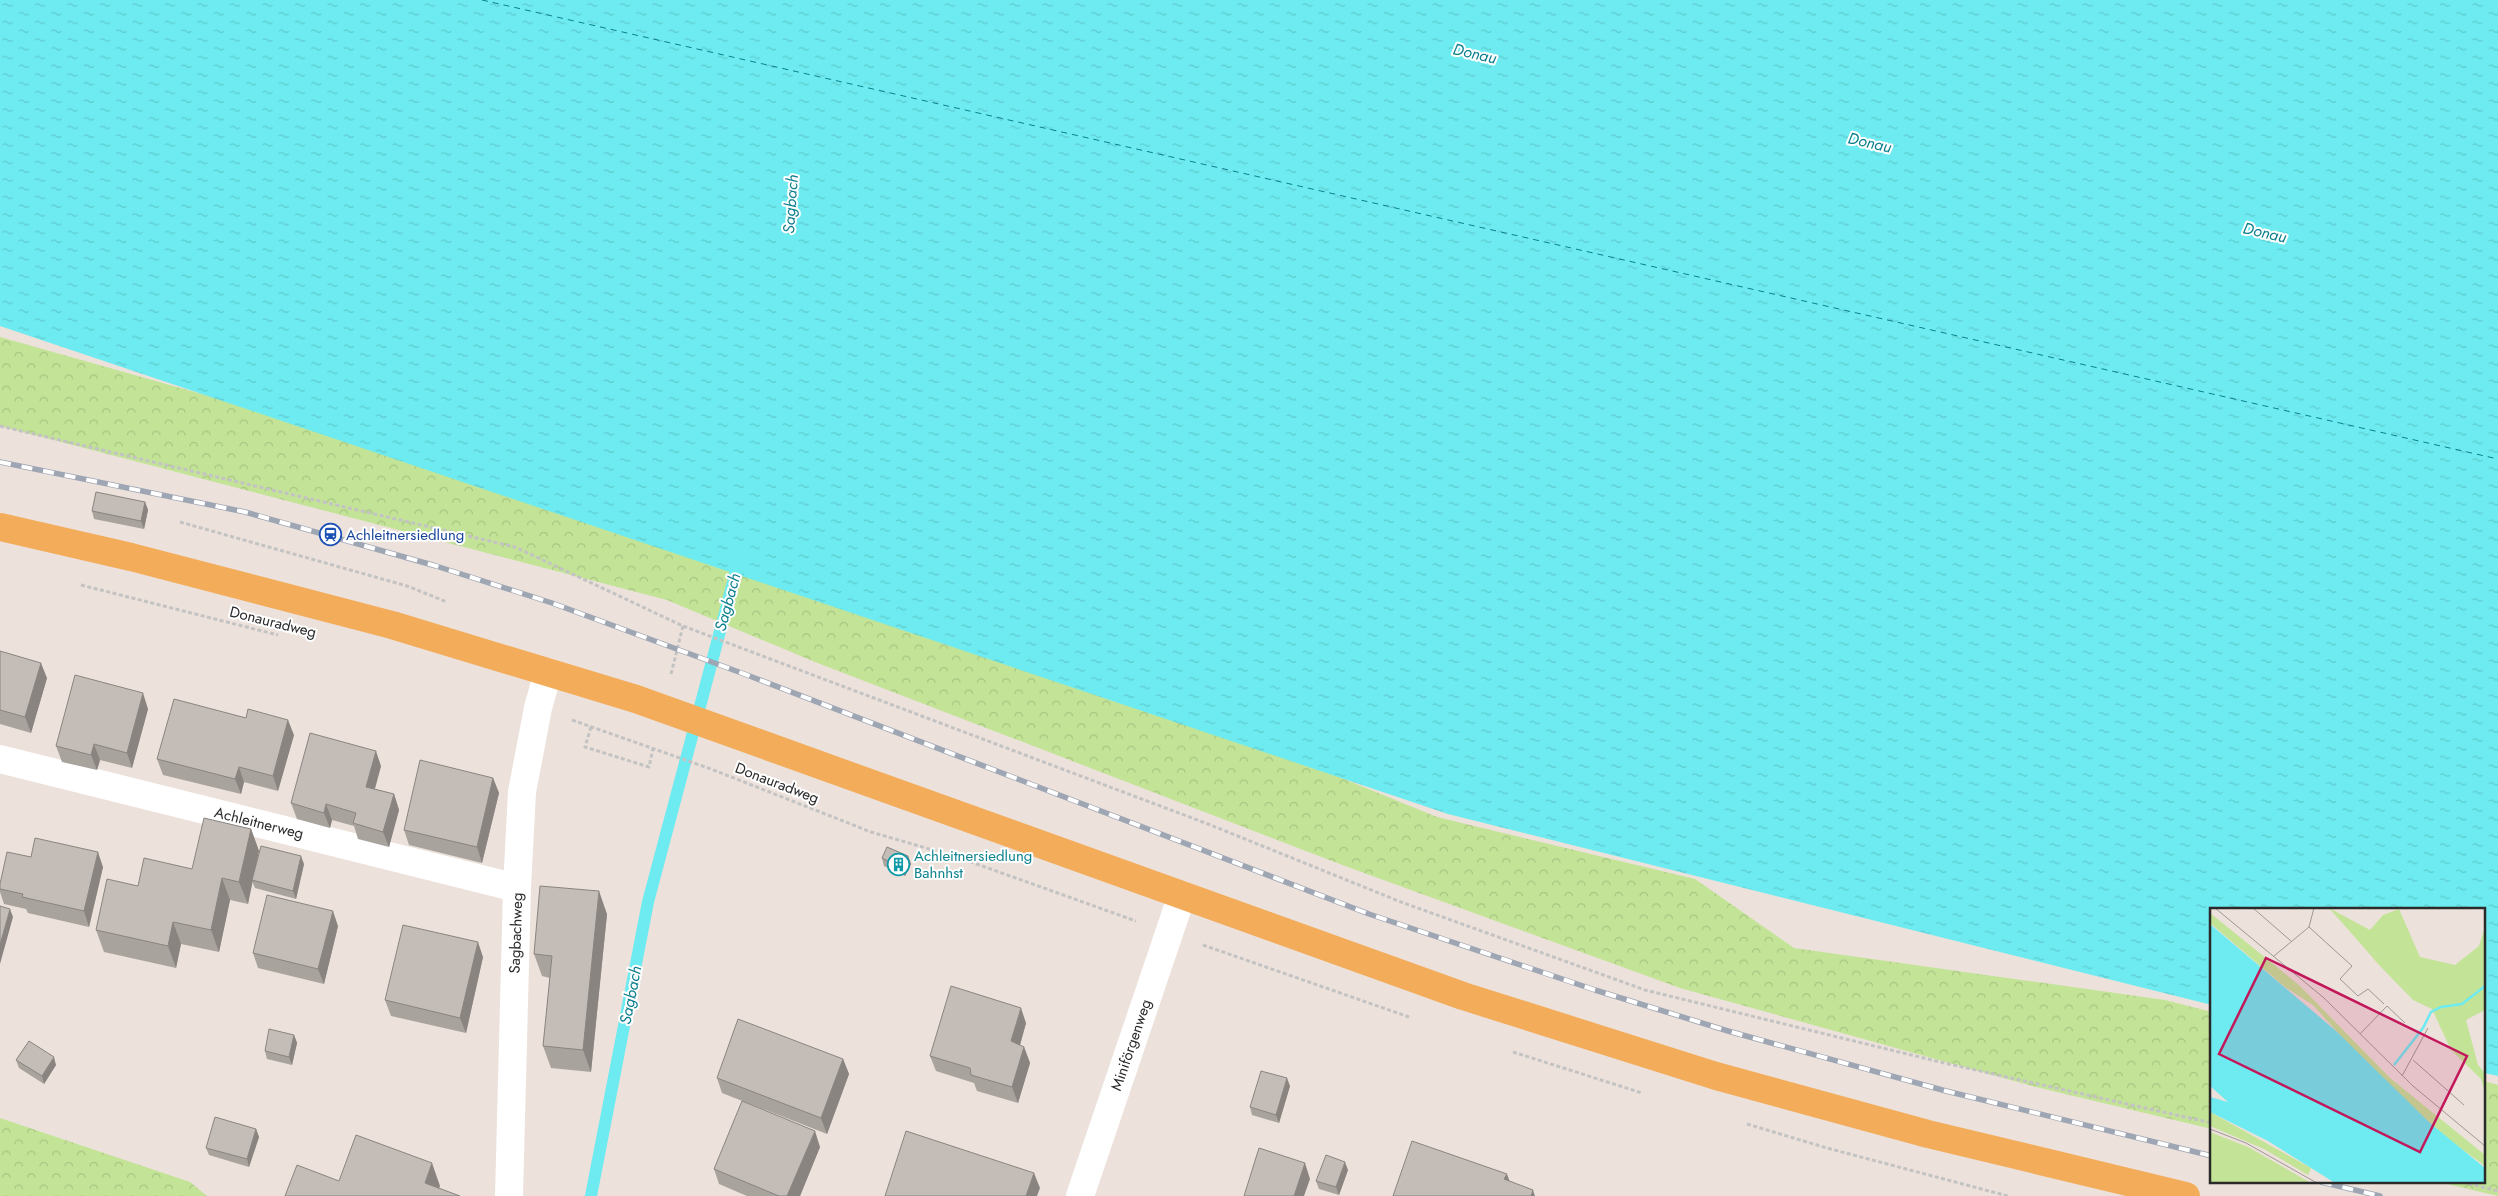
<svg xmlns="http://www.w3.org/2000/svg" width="2498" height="1196" font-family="Jost,sans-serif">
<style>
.forest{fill:url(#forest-crowns)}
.water{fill:url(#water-ripples)}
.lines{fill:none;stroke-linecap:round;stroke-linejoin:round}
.stream{stroke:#6debf0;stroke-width:12}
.ferry{stroke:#0c7f8e;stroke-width:1;stroke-dasharray:6 5;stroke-linecap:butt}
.path{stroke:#c3c3c3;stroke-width:3;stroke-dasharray:4 2.5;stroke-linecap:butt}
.minor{stroke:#fff;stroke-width:28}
.primary{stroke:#f2ac5a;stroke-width:28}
.rail-casing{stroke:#9ea6b4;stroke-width:5.5}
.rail{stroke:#fff;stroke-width:4;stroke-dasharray:11;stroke-linecap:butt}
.wall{fill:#a9a39d}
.shaded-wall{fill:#898480}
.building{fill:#c4bdb7;stroke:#898480}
.labels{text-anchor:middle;stroke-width:4;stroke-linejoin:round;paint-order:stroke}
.transit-label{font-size:15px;fill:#164399;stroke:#fff;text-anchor:start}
.street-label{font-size:15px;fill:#2a2a2a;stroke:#fff}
.culture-label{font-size:15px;fill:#0d838f;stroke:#fff;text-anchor:start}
.water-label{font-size:16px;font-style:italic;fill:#0c7f8e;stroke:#fff}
.inset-river{fill:none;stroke:#6debf0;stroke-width:2.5}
.inset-road{fill:none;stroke:#9e9894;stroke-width:1}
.view{fill:#c2185b;fill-opacity:0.15;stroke:#c2185b;stroke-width:2.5}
.inset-edge{fill:none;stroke:#2a2a2a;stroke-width:2.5}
</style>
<defs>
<pattern id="forest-crowns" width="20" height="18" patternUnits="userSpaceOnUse" patternTransform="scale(1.25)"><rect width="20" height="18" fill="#c3e497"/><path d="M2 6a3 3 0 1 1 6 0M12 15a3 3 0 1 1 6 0" fill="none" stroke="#a8c482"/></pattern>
<pattern id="water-ripples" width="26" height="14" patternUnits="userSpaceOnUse" patternTransform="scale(1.25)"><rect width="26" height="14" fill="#6debf0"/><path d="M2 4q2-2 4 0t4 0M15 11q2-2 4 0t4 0" fill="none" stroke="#5fcace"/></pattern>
</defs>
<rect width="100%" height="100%" fill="#ece1db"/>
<path class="forest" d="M0,337L230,402L431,398L1019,646L1437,817L1695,879L1794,948L2165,1000L2212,1012V1129L2036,1087L1680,988L1345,866L815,662L667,600L0,426Z
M2484,1081L2498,1085V1196L2439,1182H2484Z
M0,1118L190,1182L207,1196H0Z"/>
<path class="water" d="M0,0H2498V1076L2484,1073V910H2212V1005L1448,814L0,326Z"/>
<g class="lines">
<path class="stream" d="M591,1196L648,902L740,556"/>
<path class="ferry" d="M482,0L2498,459"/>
<path class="path" d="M0,426L515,547L683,626L1208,824L1401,902L1645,990L1940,1062L2212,1123
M180,522L407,586L447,602
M81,585L278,635
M671,674L683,626
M572,720L711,769L871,832L957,857L1136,921
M591,727L585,747L649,767L653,748
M1203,945L1409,1017
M1513,1052L1642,1093
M1747,1124L1827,1148L2008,1196
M2462,1182L2498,1191"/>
<path class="minor" d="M0,759L517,888
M509,1196L517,888L522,792L538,708L548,672
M1080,1196L1182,895"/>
<path class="primary" d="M0,527L131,557L392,625L636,699L1463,996L1716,1076L1928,1134L2186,1196"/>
<defs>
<path id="rail" d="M0,462L245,512L436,566L552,603L747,675L1369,914L1595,990L1728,1031L1946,1091L2212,1156
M2321,1182L2380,1196"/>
</defs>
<use href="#rail" class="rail-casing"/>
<use href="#rail" class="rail"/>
</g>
<path class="wall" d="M145,502L148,510L144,529L94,519L92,511Z
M0,651L47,678L31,733L0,724Z
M148,709L132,768L100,760L97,770L62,762L56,746Z
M294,735L278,791L244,782L241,794L163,775L157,759Z
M381,766L375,789L394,794L399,810L389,847L358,839L354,826L332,820L330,828L297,819L291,803Z
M493,778L499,793L482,863L409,845L404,830Z
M251,829L259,851L255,869L304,864L296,899L255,888L252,881L248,904L230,900L219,952L181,944L176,968L104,952L96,930L138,886L192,869Z
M908,856L911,864L905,876L884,866L882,858Z
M103,867L89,927L28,913L26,909L4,904L0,892V884Z
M607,914L591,1072L551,1068L543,1046L550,978L542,976L534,954Z
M338,926L324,984L258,968L253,953Z
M483,957L466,1033L391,1016L385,1000Z
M1026,1023L1020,1045L1024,1047L1030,1063L1018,1103L977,1091L974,1083L936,1071L930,1056Z
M294,1035L297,1043L292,1065L267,1059L265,1051Z
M843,1059L849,1074L827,1134L722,1093L717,1078Z
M16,1060L56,1065L44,1084L19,1068Z
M1290,1086L1279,1123L1252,1115L1250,1107Z
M256,1129L259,1137L249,1167L209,1155L206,1148Z
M820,1147L800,1196H747L719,1184L714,1169Z
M1348,1170L1339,1195L1319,1189L1316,1181Z"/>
<path class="shaded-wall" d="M145,502L148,510L144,529L141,521Z
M41,663L47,678L31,733L25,717Z
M143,693L148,709L132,768L127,753Z
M288,720L294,735L278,791L273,776Z
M94,744L100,760L97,770L91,755Z
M376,751L381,766L371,802L366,787Z
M239,767L244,782L241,794L235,779Z
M493,778L499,793L482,863L477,847Z
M394,794L399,810L389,847L383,832Z
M326,804L332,820L330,828L324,813Z
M251,829L259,851L248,904L239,882Z
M98,852L103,867L89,927L84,911Z
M301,856L304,864L296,899L293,891Z
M908,856L911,864L905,876L902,868Z
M222,878L230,900L219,952L211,930Z
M599,891L607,914L591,1072L583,1050Z
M10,909L13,917L0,964V945Z
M333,911L338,926L324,984L318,969Z
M173,922L181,944L176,968L168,946Z
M478,942L483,957L466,1033L460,1018Z
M1021,1008L1026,1023L1017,1056L1011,1041Z
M294,1035L297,1043L292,1065L289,1057Z
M1024,1047L1030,1063L1018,1103L1012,1087Z
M54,1057L56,1065L44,1084L42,1076Z
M843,1059L849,1074L827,1134L821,1118Z
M1287,1078L1290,1086L1279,1123L1276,1115Z
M256,1129L259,1137L249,1167L247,1159Z
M815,1131L820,1147L800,1196H787Z
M1345,1162L1348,1170L1339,1195L1336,1187Z
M432,1163L440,1186L436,1196L425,1183Z
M1305,1163L1310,1179L1304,1196H1294Z
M1034,1173L1040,1188L1037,1196H1026Z
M1507,1174L1515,1196L1504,1179Z
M1533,1190L1535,1196H1531Z"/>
<path class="building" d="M96,492L145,502L141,521L92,511Z
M0,651L41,663L25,717L0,710Z
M75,675L143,693L127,753L94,744L91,755L56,746Z
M174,699L246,718L248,709L288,720L273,776L239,767L235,779L157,759Z
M310,733L376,751L366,787L394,794L383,832L353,823L356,813L326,804L324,813L291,803Z
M420,760L493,778L477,847L404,830Z
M204,818L251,829L239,882L222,878L211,930L173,922L168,946L96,930L107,879L138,886L144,858L192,869Z
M35,838L98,852L84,911L22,897L23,894L0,889V884L7,852L31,857Z
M261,846L301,856L293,891L252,880Z
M887,847L908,856L902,868L882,858Z
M540,886L599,891L583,1050L543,1046L552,956L534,954Z
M267,895L333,911L318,969L253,953Z
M0,906L10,909L0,945Z
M403,925L478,942L460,1018L385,1000Z
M951,986L1021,1008L1011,1041L1024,1047L1012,1087L971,1075L970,1068L930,1056Z
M738,1019L843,1059L821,1118L717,1078Z
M269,1029L294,1035L289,1057L265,1051Z
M29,1041L54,1057L42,1076L16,1060Z
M1261,1071L1287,1078L1276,1115L1250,1107Z
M742,1101L815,1131L787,1196H779L714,1169Z
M215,1117L256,1129L247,1159L206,1148Z
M906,1131L1034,1173L1026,1196H885Z
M356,1135L432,1163L425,1183L460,1196H285L297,1165L339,1181Z
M1412,1141L1507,1174L1504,1179L1533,1190L1531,1196H1393Z
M1259,1148L1305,1163L1294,1196H1244Z
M1326,1155L1345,1162L1336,1187L1316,1181Z"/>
<defs>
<symbol id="station-ring" viewBox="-11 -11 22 22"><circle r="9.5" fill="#fff" stroke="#1a4fb4" stroke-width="1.5"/><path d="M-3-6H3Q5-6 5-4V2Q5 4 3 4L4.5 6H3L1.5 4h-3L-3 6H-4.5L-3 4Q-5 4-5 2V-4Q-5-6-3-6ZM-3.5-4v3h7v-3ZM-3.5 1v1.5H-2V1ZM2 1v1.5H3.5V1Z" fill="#1a4fb4"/></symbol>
<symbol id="building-ring" viewBox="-11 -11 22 22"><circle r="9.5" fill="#fff" stroke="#0f9aa8" stroke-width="1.5"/><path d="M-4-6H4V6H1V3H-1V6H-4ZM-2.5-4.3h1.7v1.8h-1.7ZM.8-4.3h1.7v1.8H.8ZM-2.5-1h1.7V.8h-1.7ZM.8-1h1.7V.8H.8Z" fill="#0f9aa8"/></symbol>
</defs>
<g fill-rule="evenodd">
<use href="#station-ring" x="318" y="522" width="25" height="25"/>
<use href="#building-ring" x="886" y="852" width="25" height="25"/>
</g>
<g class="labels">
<g class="transit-label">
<text x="346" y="540">Achleitnersiedlung</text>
</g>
<g class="street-label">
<text transform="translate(273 622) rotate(14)" y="5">Donauradweg</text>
<text transform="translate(777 783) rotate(21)" y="5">Donauradweg</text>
<text transform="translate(259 823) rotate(14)" y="5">Achleitnerweg</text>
<text transform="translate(516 933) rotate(-88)" y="5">Sagbachweg</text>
<text transform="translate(1131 1045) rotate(-71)" y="5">Miniförgenweg</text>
</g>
<g class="culture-label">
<text x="914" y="861">Achleitnersiedlung<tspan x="914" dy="17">Bahnhst</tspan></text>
</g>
<g class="water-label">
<text transform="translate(1475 53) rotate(13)" y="6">Donau</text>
<text transform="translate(1870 142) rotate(13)" y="6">Donau</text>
<text transform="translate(790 204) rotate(-86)" y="6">Sagbach</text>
<text transform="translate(2265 232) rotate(13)" y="6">Donau</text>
<text transform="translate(727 602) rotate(-75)" y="6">Sagbach</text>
<text transform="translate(630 995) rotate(-79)" y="6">Sagbach</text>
</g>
</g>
<g transform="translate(2210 908)">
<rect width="275" height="275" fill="#ece1db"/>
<path d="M157,43L173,47L203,92L168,56Z" fill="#c3e497"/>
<path d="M119,0L160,22L173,7L189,1L210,49L245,57L269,38L275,19V102L256,112L268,157L275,165V184L271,171L241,142L222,101L203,92L173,47L157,43ZM0,5L89,77L180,170L275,247V258L238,231L207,203L191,195L103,97L75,79L0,15ZM0,204L101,260L98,267L54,241L0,218ZM0,224L38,239L101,275H0Z" fill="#c3e497"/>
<path d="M0,16L125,122L220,215L275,260V275H125L58,233L0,204V189L18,194L0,178Z" fill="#6debf0"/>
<path class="inset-river" d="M0,87L173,227L224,275M184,157L213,120L221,104L231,99L252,96L275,78"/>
<path class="inset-road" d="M5,0L114,90L203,178L275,238M43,0L81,33M104,0L99,19L142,58L130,71L148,88L158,81L174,96M64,48L99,19M150,126L177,98L195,115M203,152L254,197M192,168L218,120M0,221L36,235L107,275"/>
<path class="view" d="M56,50L257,148L210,244L9,146Z"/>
<rect width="275" height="275" class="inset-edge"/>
</g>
</svg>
